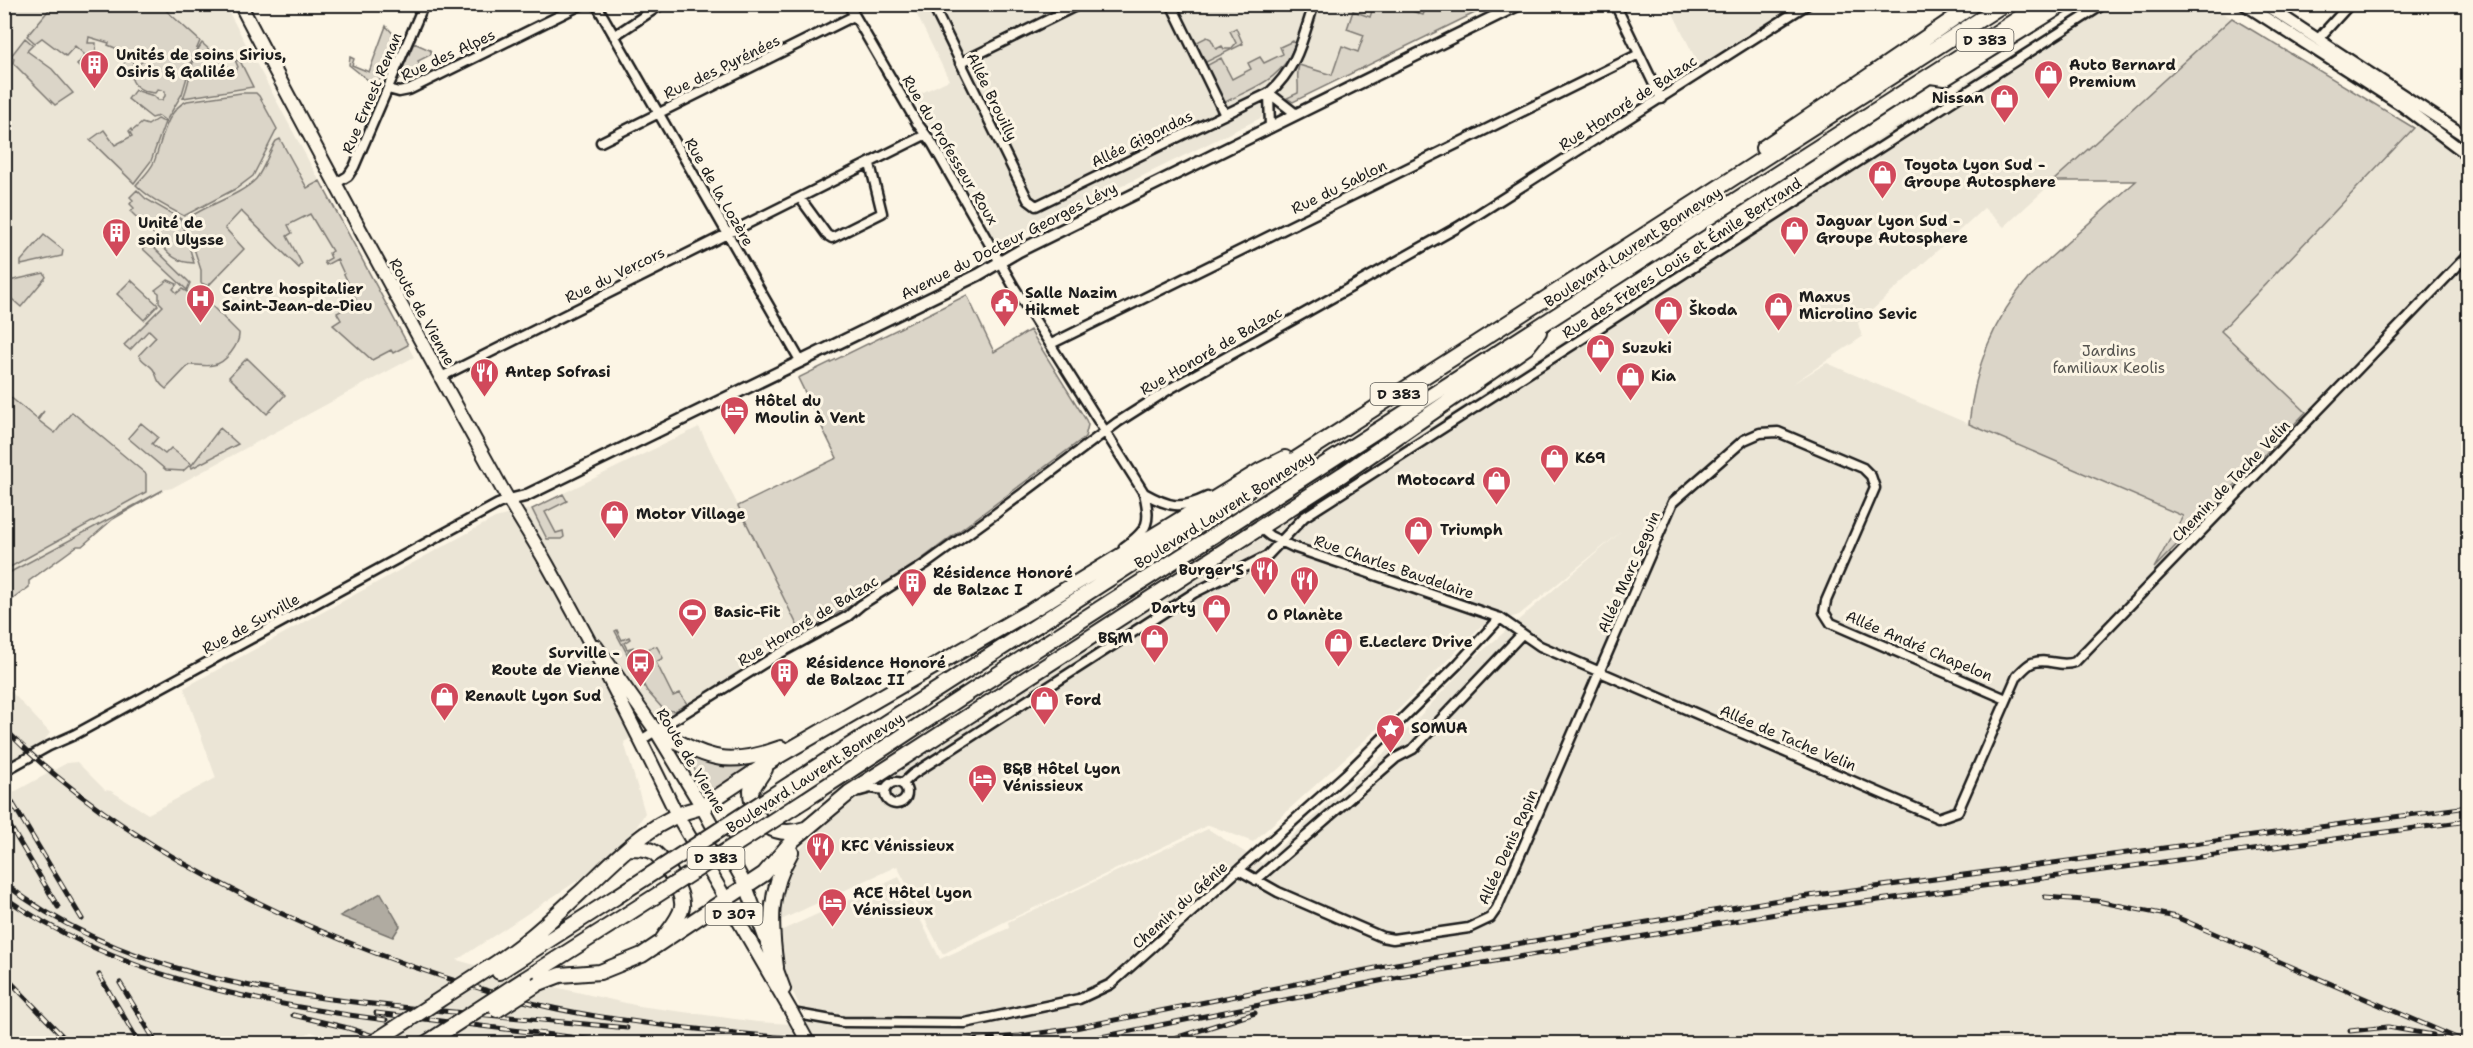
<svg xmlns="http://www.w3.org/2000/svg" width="2473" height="1048" font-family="'Shantell Sans',sans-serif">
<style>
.built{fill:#ebe5d6}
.green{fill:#dbd5c8;stroke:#7c7872;stroke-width:1.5}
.water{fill:#b0aba1;stroke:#75726c;stroke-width:1.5}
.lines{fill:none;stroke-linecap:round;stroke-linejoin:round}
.minor-casing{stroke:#1c1c1c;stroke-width:13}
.tertiary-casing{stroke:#1c1c1c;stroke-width:15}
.secondary-casing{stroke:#1c1c1c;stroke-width:16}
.primary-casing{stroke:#1c1c1c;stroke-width:16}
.trunk-casing{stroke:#1c1c1c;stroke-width:18}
.minor{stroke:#fcf5e5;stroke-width:8}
.tertiary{stroke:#fcf5e5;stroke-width:10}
.secondary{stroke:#fcf5e5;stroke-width:12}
.primary{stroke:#fcf5e5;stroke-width:12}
.trunk{stroke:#fcf5e5;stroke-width:14}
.rail-casing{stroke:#1c1c1c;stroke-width:5}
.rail{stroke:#fcf5e5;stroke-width:3;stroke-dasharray:9;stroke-linecap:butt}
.primary-bridge-casing{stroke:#1c1c1c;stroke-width:16;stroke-linecap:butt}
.trunk-bridge-casing{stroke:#1c1c1c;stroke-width:18;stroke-linecap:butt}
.primary-bridge{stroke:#fcf5e5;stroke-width:12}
.trunk-bridge{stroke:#fcf5e5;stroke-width:14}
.labels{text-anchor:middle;stroke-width:6;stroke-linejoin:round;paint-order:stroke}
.shield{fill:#fcf5e5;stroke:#5f5d58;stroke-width:1.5}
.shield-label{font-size:14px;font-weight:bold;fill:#1c1c1c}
.poi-label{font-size:15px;font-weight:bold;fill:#1c1c1c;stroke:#fcf5e5;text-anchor:start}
.street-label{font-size:15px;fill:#1c1c1c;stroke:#fcf5e5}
.park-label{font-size:15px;fill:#555450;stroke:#fcf5e5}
</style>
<rect width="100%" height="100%" fill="#fcf5e5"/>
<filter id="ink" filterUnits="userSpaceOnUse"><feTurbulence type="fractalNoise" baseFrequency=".0167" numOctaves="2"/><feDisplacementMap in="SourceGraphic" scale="12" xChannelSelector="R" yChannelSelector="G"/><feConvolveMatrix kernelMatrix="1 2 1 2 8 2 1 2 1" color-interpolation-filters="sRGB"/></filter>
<g filter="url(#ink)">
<path class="built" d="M5,5H225L414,357L172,488L163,490L139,503L113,519L82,546H77L29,581V587L5,605Z
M912,5H1491L1008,242L995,238L913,97L949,80Z
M1669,5H1795L1699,66Z
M2109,5H2206L2232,18L2004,227L1984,208L1858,323L1862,337L1792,384L1827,363L2183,516L2156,565L2306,412L2221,332L2424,118L2468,149V1043L2050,1044L2047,1037L2035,1044H349L311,1032L287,1044H5V797L67,763L77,762L105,790L111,791L148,814L216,778L184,688L495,518L533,508L699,427L802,635L624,742L645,813L636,828L586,875L457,960L550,986L639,1006L757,1022L809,1025L781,968L776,933L899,877L940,959L1009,928L1008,922L1208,829L1262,863L1390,748L1473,659L1622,531L1519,615L1480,627L1401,707L1253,842L1209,825L1004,922L943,954L897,866L781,920L783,890L794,860L800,849L822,827L881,780L1979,74Z
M4,684L50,733L44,741L5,763Z"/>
<path class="green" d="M159,4L200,41L192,60L182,94L166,121L159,116L152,118L128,99L135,90L154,96L158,100H162L165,96V91L158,89L155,93C141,92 128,84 132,69L143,61L141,54L134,55L132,58L134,63L128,74L121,71L126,56L119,53L120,50L108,45L109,43L89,37L88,43H96L95,62L98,63V75L93,74L90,78L77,65L85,55L75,46L66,56L42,38L35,43L27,36L53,5Z
M1374,5H1396L1423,15L1427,5H1491L1293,102L1287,98L1298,93C1299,82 1296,75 1299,65L1332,75L1342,46L1358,52L1364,35L1347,29L1353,11L1370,17Z
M2232,18L2414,128L2221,331L2306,412L2154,568L2183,516L1969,424C1975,366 1993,319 2031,275L2136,181H2053Z
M386,26L398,39L379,82L368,80L349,65L350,57L354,59L352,65L369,72Z
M1236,28L1243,44L1204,63L1195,43L1207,37L1211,39L1216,49L1222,46L1224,49H1231L1236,43L1230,31Z
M25,38L33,45L27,51L52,69L73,93L55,105L13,63L14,58L11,56Z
M1293,41L1295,44C1283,80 1254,87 1223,103L1217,95L1220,93L1206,66L1221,58L1232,79L1251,69L1248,63L1260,57L1264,63L1283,54L1280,47Z
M202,43L234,72L238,67L235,60L240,61L253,87L183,98C191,81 190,59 202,43Z
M414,43L430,50L432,54L418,61L424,73L404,82L399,77Z
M241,93H256L259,96L277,129L253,176L237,188L184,216C167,207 150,199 136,185C142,178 150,171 154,162C161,145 166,109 187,101Z
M157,119L165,122L151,161L134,183L90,140L104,130L115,145L132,136L129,131L131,129L132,131L142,123L148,125Z
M280,139L307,188L320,181L408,345L393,353L391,350L372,360L333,325L341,320L337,313L357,302L337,259L326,265L324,262L331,258L329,253L332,251L310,214L288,225L292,233L287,236L302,264L299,268L241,211L225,228L244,249L208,286L201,283V270L187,227L191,222L190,217C209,204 241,195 256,179C264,169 269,152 276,141Z
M137,190L146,199L181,219L194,263C174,263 168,252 154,238L156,236L131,212L134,208L130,204L133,200L130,197Z
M44,235L63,250L62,256L21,265V261Z
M147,245H151L190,283L187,290L143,249Z
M44,273L46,277L21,307L5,293V284L9,281Z
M131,280L158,305L144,320L117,294Z
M168,280L177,284L173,289L177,293L182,289L191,294L195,289L239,333C240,344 225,364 213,365C205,367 197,364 189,365L166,389C154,379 159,378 153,369C148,363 142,362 139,355L156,337L149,330L130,350L124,345L163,306L159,302V293L155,290Z
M967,295L994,352L1030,330L1086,420L1088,425L1085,437L899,576L802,635L738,506L837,458L798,378Z
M247,358L285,395L267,414L229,377Z
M4,392L37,419L44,411L38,420L55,433L72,412L146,474V492L5,570Z
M141,423L158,437L152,444L165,454L171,448L191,464L183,471L166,470L128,438Z
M220,428L238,444L192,468L191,466Z
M163,490L113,519L82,546H77L29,581V587L5,605V575Z
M563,494L567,501L545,512L556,533L563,531L564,537L561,539H547L532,509Z
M617,630L622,640L629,637L630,639L624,643L627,649L634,647L628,651L631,657L640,653L644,660L650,657L647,650L653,646L657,647L663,658L656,662L673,696L680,693L687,704L675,711L664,710L647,691L615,631Z
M685,752L728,764L757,762L726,789L717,810Z"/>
<path class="water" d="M381,893L400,926L393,937L340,916Z"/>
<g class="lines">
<defs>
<path id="minor" d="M596,4L801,362
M848,4L917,123L932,143L1014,287L1144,493C1151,522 1149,529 1124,547
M932,4L1028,200L1036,206L1269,93C1298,67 1302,40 1314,4
M1171,4L1224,113
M1615,4L1661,99
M614,36L662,4
M2319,38L2350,4
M960,63L1080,4
M388,89L399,92L409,90L583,4
M1269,93L1296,114
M1269,93L1270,128
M601,142L854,16
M335,184L348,176L354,167L424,4
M800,198L827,235L832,238L882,213L870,164
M1051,344L1639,54
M441,377L925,135
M1144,493C1169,507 1180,510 1207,497
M1260,528L1270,536L1293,547L1500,618L1540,646L1938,818L1958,811L2017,676C2021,672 2027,665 2032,663C2047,657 2060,668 2075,662L2468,255
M641,740L777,655L848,616L861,605L927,563L995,514L1118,422L1173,387L1458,227L1808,4
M4,771L49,746L74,735L498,504L509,500
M885 793a11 11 0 1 1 22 0a11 11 0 1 1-22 0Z
M902,784L913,774L1194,593L1267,556L1304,517L2104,4
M860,791L871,788L885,790
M1239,870L1278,892L1382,937L1393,939L1469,928L1490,918L1497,908L1673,502L1744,440L1760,433L1778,432L1863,468L1871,476L1875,488L1826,601L1824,612L1831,623L2006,699
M1256,880L1396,758L1413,749L1522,634
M792,1013L843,1022L965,1023L1079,999L1111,984L1346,774L1457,665L1500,618"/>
<path id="tertiary" d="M2244,4L2400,104L2468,155
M2264,4L2468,138
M509,500L525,496L978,275L1019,251L1520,4"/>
<path id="secondary" d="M240,4C325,166 412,326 500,485C515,512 532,537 547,564C593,646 636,730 677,815
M596,646L656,731L702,807"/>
<path id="primary" d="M702,807L746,886L784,989
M677,815L792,1013"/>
<path id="trunk" d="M1930,76L1945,78L2064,4
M1763,148L1975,4
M656,731C708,757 723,769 781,748
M765,769L751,790C751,823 775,839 805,829
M793,782L2004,4
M805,800L959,699L2041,4
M628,848C637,848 649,848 655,853C666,862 684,894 682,907C680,918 669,930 663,939
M776,967C770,924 768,891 791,852
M487,969C523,947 553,918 583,890C619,856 653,818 702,807L777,757L1032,610L1261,470L1285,458
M499,972L616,897
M525,979L626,915
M539,983L560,975L600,972L642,955L764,874L793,840L849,793L1343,474L1527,347L1539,332"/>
</defs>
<use href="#minor" class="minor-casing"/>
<use href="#tertiary" class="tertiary-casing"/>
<use href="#secondary" class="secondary-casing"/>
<use href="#primary" class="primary-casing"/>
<use href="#trunk" class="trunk-casing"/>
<use href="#minor" class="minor"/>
<use href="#tertiary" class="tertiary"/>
<use href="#secondary" class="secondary"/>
<use href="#primary" class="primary"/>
<use href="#trunk" class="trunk"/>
<defs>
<path id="rail" d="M4,728C135,862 346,953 524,1001C572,1014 621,1020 669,1026C747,1035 825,1042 904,1044
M4,789L82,919
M4,816L58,907
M4,883C119,973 270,994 410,1008C483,1015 555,1021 627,1028
M4,897C117,976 252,1003 386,1020
M2045,897L2097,901L2176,917L2468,1043
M4,975L70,1044
M99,975L140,1044
M120,983L157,1044
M376,1013L627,1044
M293,1015L348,1028L399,1044
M2350,1031L2388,1027L2433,1035
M924,1044L1020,1036L1075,1028L1396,964L1779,900L2468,807
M1066,1044L1399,977L1782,913L2468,821
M1156,1044L1255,1013"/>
</defs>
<use href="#rail" class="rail-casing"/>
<use href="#rail" class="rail"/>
<defs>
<path id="primary-bridge" d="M792,1013L809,1044"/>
<path id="trunk-bridge" d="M616,897L793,782
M626,915L805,800
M497,1010L539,983
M371,1044L487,969
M425,1044L525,979"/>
</defs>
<use href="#primary-bridge" class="primary-bridge-casing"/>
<use href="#trunk-bridge" class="trunk-bridge-casing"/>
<use href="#primary-bridge" class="primary-bridge"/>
<use href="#trunk-bridge" class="trunk-bridge"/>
</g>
</g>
<defs>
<symbol id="building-pin" viewBox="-11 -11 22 30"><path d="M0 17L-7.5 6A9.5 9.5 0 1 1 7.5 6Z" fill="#d1495b" stroke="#fcf5e5"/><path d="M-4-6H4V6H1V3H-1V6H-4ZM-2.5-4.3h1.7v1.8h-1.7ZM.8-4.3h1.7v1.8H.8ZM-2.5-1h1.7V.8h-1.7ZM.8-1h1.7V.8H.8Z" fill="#fff"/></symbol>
<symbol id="shop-pin" viewBox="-11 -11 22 30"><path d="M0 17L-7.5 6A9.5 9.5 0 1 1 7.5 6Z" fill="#d1495b" stroke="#fcf5e5"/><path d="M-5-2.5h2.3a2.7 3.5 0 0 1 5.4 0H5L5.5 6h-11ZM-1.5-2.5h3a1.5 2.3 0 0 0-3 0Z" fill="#fff"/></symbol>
<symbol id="hospital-pin" viewBox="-11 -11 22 30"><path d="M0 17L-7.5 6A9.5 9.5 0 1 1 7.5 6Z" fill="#d1495b" stroke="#fcf5e5"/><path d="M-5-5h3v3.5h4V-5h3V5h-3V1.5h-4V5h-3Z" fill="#fff"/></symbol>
<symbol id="civic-pin" viewBox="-11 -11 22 30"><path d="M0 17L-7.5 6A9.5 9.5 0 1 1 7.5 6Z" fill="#d1495b" stroke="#fcf5e5"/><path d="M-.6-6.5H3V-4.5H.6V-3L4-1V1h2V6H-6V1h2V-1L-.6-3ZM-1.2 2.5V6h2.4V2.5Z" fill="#fff"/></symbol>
<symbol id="restaurant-pin" viewBox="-11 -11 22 30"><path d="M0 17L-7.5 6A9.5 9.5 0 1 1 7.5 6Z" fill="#d1495b" stroke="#fcf5e5"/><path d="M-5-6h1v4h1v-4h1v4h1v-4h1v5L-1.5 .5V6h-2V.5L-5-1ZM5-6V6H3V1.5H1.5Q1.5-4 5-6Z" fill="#fff"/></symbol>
<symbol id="hotel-pin" viewBox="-11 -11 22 30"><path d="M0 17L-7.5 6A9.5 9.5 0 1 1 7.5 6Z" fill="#d1495b" stroke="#fcf5e5"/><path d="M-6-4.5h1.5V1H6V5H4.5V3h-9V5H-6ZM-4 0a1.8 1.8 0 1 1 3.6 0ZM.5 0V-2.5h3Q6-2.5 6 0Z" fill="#fff"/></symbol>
<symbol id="stadium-pin" viewBox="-11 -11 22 30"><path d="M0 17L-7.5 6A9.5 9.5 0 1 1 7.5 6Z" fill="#d1495b" stroke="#fcf5e5"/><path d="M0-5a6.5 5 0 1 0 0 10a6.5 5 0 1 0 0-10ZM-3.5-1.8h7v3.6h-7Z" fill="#fff"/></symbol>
<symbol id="bus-pin" viewBox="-11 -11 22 30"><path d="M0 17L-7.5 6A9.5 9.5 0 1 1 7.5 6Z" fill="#d1495b" stroke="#fcf5e5"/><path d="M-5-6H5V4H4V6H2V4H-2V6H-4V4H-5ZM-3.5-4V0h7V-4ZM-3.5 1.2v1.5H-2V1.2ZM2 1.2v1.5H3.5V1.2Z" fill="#fff"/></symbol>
<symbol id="sight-pin" viewBox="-11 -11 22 30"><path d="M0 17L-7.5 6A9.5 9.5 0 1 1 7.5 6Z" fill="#d1495b" stroke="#fcf5e5"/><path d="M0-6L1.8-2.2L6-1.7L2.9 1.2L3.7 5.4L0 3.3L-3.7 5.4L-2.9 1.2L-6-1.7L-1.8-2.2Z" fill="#fff"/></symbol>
</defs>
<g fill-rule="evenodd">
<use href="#building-pin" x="78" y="48" width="33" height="45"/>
<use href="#shop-pin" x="2032" y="58" width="33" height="45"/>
<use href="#shop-pin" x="1988" y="82" width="33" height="45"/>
<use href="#shop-pin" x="1866" y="158" width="33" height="45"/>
<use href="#shop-pin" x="1778" y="214" width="33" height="45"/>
<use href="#building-pin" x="100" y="216" width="33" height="45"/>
<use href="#hospital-pin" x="184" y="282" width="33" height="45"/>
<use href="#civic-pin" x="988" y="286" width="33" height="45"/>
<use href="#shop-pin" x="1762" y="290" width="33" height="45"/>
<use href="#shop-pin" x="1652" y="294" width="33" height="45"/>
<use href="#shop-pin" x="1584" y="332" width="33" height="45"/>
<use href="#restaurant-pin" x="468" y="356" width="33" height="45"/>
<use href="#shop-pin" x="1614" y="360" width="33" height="45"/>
<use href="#hotel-pin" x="718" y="394" width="33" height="45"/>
<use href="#shop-pin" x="1538" y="442" width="33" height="45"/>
<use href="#shop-pin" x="1480" y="464" width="33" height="45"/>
<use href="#shop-pin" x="598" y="498" width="33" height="45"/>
<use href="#shop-pin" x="1402" y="514" width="33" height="45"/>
<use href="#restaurant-pin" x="1248" y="554" width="33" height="45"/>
<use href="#restaurant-pin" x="1288" y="564" width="33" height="45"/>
<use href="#building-pin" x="896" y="566" width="33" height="45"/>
<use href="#shop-pin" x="1200" y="592" width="33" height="45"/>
<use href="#stadium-pin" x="676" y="596" width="33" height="45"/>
<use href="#shop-pin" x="1138" y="622" width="33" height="45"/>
<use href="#shop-pin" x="1322" y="626" width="33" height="45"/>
<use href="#bus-pin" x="624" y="646" width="33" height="45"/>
<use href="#building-pin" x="768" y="656" width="33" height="45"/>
<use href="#shop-pin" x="428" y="680" width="33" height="45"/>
<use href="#shop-pin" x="1028" y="684" width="33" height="45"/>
<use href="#sight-pin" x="1374" y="712" width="33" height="45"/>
<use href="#hotel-pin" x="966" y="762" width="33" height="45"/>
<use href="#restaurant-pin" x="804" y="830" width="33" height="45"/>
<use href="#hotel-pin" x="816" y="886" width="33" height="45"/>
</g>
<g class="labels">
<g class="shield">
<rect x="1956.5" y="29" width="57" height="22" rx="4.5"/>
<rect x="1370.5" y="383" width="57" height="22" rx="4.5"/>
<rect x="687.5" y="847" width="57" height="22" rx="4.5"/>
<rect x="705.5" y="903" width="57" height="22" rx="4.5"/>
</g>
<g class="shield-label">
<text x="1985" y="45">D 383</text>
<text x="1399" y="399">D 383</text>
<text x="716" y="863">D 383</text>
<text x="734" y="919">D 307</text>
</g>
<g class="poi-label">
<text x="116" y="60">Unités de soins Sirius,<tspan x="116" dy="17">Osiris &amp; Galilée</tspan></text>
<text x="2069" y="70">Auto Bernard<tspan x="2069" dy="17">Premium</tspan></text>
<text x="1984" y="103" text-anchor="end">Nissan</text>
<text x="1904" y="170">Toyota Lyon Sud -<tspan x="1904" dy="17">Groupe Autosphere</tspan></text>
<text x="1816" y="226">Jaguar Lyon Sud -<tspan x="1816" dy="17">Groupe Autosphere</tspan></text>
<text x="138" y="228">Unité de<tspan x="138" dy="17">soin Ulysse</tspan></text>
<text x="222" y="294">Centre hospitalier<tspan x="222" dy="17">Saint-Jean-de-Dieu</tspan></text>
<text x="1025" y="298">Salle Nazim<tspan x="1025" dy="17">Hikmet</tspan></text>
<text x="1799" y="302">Maxus<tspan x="1799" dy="17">Microlino Sevic</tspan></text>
<text x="1689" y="315">Škoda</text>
<text x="1622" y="353">Suzuki</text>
<text x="505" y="377">Antep Sofrasi</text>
<text x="1651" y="381">Kia</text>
<text x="755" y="406">Hôtel du<tspan x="755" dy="17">Moulin à Vent</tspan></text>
<text x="1575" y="463">K69</text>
<text x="1475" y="485" text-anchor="end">Motocard</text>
<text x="636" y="519">Motor Village</text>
<text x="1440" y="535">Triumph</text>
<text x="1244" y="575" text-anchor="end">Burger'S</text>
<text x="933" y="578">Résidence Honoré<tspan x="933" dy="17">de Balzac I</tspan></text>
<text x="1196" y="613" text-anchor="end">Darty</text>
<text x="714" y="617">Basic-Fit</text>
<text x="1305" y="620" text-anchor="middle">O Planète</text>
<text x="1133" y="643" text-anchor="end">B&amp;M</text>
<text x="1359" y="647">E.Leclerc Drive</text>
<text x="620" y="658" text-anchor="end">Surville -<tspan x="620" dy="17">Route de Vienne</tspan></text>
<text x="806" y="668">Résidence Honoré<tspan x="806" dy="17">de Balzac II</tspan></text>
<text x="465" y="701">Renault Lyon Sud</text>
<text x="1065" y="705">Ford</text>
<text x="1411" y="733">SOMUA</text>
<text x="1003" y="774">B&amp;B Hôtel Lyon<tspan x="1003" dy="17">Vénissieux</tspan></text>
<text x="841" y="851">KFC Vénissieux</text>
<text x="853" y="898">ACE Hôtel Lyon<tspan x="853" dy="17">Vénissieux</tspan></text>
</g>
<g class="street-label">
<text transform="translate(448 55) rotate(-25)" y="5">Rue des Alpes</text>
<text transform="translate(722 67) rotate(-26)" y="5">Rue des Pyrénées</text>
<text transform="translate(372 93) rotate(-67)" y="5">Rue Ernest Renan</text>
<text transform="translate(992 97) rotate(64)" y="5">Allée Brouilly</text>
<text transform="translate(1628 103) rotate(-33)" y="5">Rue Honoré de Balzac</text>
<text transform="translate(1142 139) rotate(-26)" y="5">Allée Gigondas</text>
<text transform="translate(950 150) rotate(59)" y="5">Rue du Professeur Roux</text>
<text transform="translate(1339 187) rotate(-26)" y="5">Rue du Sablon</text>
<text transform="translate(719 192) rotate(60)" y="5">Rue de la Lozère</text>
<text transform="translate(1009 241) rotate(-27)" y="5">Avenue du Docteur Georges Lévy</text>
<text transform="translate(1633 247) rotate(-33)" y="5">Boulevard Laurent Bonnevay</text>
<text transform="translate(1682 258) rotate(-33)" y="5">Rue des Frères Louis et Émile Bertrand</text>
<text transform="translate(615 275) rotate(-26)" y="5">Rue du Vercors</text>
<text transform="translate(422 312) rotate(61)" y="5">Route de Vienne</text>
<text transform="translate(1211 351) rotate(-30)" y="5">Rue Honoré de Balzac</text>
<text transform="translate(2231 481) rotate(-46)" y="5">Chemin de Tache Velin</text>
<text transform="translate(1224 510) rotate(-32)" y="5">Boulevard Laurent Bonnevay</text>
<text transform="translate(1394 567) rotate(19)" y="5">Rue Charles Baudelaire</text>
<text transform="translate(1629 572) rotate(-66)" y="5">Allée Marc Seguin</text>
<text transform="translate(808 621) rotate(-31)" y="5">Rue Honoré de Balzac</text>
<text transform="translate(251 624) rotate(-29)" y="5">Rue de Surville</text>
<text transform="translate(1919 646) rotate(23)" y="5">Allée André Chapelon</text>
<text transform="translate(1788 738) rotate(23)" y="5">Allée de Tache Velin</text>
<text transform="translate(691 761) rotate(59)" y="5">Route de Vienne</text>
<text transform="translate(815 773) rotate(-33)" y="5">Boulevard Laurent Bonnevay</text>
<text transform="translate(1508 847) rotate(-66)" y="5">Allée Denis Papin</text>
<text transform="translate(1180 905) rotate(-42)" y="5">Chemin du Génie</text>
</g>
<g class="park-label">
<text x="2109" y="356">Jardins<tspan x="2109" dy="17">familiaux Keolis</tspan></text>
</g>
</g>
<rect width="2473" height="1048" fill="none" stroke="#fcf5e5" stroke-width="24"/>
<rect x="12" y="12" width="2449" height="1024" fill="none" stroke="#1c1c1c" stroke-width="2" filter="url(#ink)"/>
</svg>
